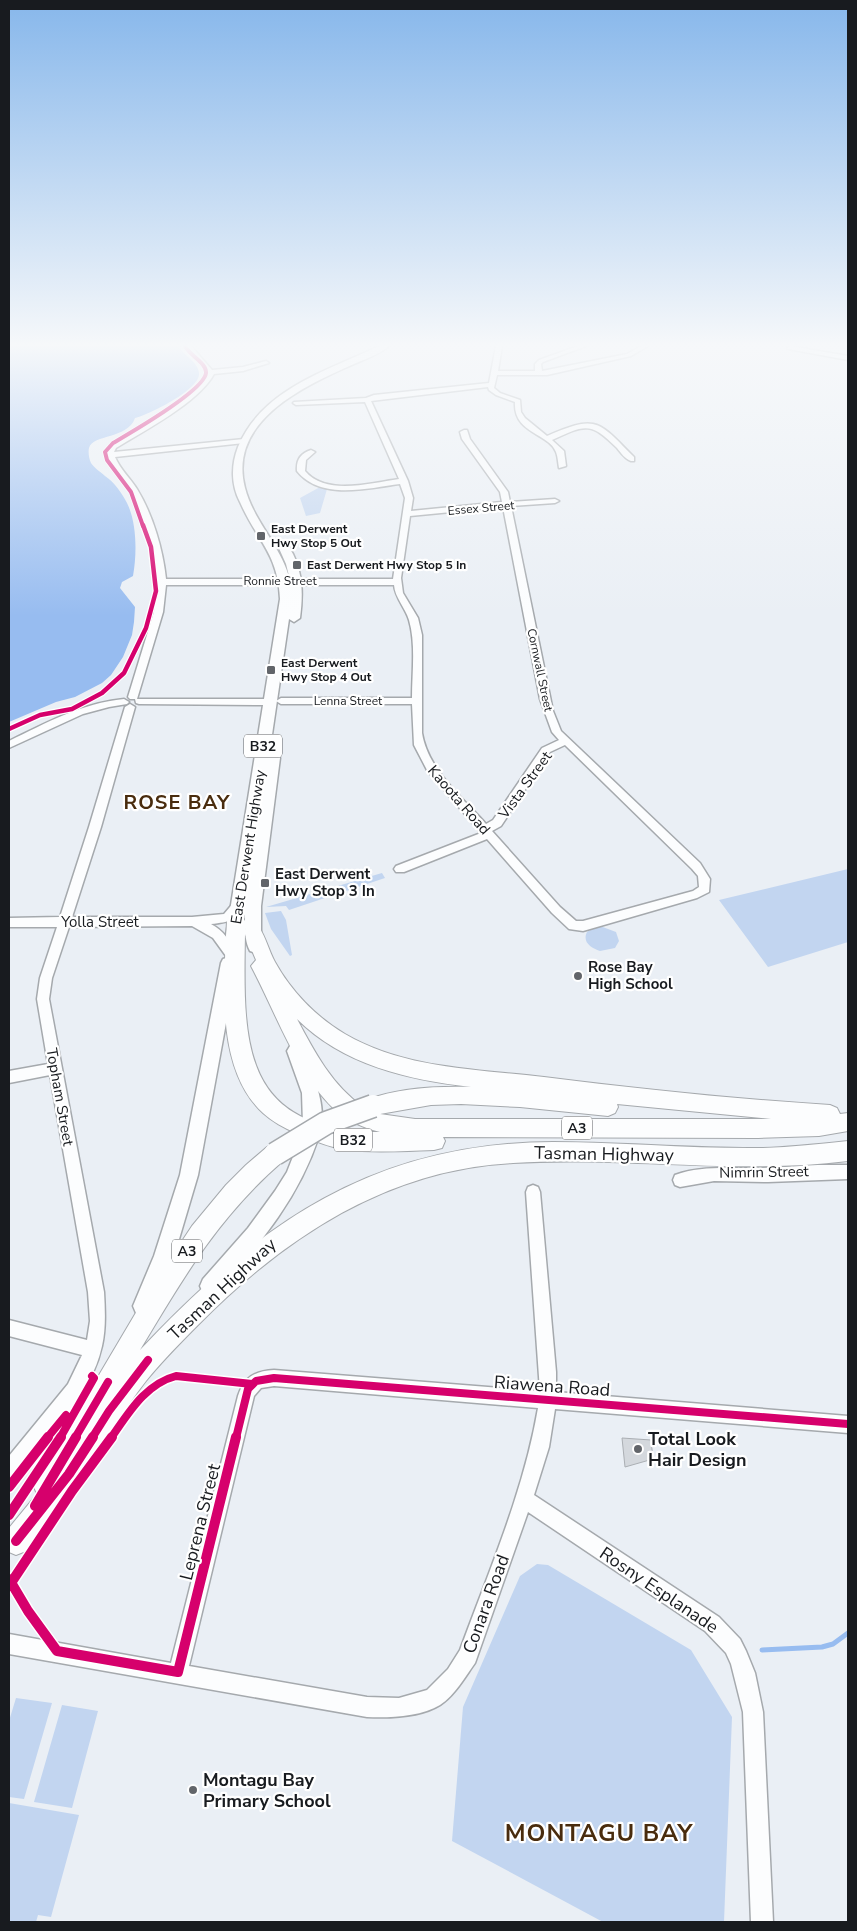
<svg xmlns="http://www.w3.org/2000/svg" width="857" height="1931" font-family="'Nunito Sans',sans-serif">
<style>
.green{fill:#c2d5f0}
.water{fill:#97bcf0}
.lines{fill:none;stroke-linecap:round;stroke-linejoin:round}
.stream{stroke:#97bcf0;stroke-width:5}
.building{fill:#d4d8dd;stroke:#abafb4}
.minor-casing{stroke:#a5a9ad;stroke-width:3}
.major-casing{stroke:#a5a9ad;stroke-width:3}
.highway-casing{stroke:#a5a9ad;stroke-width:2}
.minor{fill:#fcfdfe;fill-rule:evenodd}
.major{fill:#fcfdfe;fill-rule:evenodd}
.highway{fill:#fcfdfe;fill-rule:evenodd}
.highway-bridge-casing{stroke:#a5a9ad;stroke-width:25;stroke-linecap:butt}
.highway-bridge{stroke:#fcfdfe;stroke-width:22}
.cycleway-far3-casing{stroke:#fff;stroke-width:5.5}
.cycleway-far2-casing{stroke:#fff;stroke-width:7}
.cycleway-far1-casing{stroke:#fff;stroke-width:11}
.cycleway-casing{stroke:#fff;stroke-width:13}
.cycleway-far3{stroke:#d6006c;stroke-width:4}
.cycleway-far2{stroke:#d6006c;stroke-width:4.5}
.cycleway-far1{stroke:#d6006c;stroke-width:8}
.cycleway{stroke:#d6006c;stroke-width:10}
.poi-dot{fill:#62656a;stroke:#fff;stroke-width:2}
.labels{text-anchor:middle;stroke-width:4.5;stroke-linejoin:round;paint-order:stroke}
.far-street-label{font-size:12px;fill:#181b1f;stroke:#fff}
.far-poi-label{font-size:12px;font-weight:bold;fill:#181b1f;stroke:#fff;text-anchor:start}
.shield{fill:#fff;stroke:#5d5f62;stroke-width:1}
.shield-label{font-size:14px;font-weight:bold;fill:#181b1f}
.street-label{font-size:15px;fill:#181b1f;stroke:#fff}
.poi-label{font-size:15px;font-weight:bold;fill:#181b1f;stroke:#fff;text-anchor:start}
.near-street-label{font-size:18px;fill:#181b1f;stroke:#fff}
.near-poi-label{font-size:18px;font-weight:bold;fill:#181b1f;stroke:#fff;text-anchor:start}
.district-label{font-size:20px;font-weight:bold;letter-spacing:1px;fill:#492c0e;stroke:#fff}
.near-district-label{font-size:24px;font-weight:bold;letter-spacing:1px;fill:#492c0e;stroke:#fff}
</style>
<rect width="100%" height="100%" fill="#eaeff5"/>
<path class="green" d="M320,487L327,489L320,513L306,516L300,498Z
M848,869V942L768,967L719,900Z
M382,873L385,878L289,910L286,906L266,907Z
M281,911L286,920L292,955L290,956L271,929L265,913Z
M600,926L616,932L619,941L615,948L600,951C591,948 582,942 587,932L595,927Z
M537,1564L548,1565L691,1650L732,1717L724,1922H603L452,1841L463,1707L520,1576Z
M16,1698L52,1703L24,1799L9,1797V1721Z
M62,1705L98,1711L72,1808L34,1802Z
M9,1803L79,1815L51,1917L38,1915L36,1922H9Z"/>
<path class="water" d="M9,346H179C183,356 198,361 199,373C201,389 148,415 135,418C128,439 93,434 89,448C88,452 89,459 91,463C94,468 101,472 105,476C114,482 122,493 127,503C137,523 137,554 133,576L122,582L120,588L135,607L134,622L132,635L123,657L111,675L102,683L75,697L56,702L9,722Z"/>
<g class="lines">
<path class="stream" d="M762,1650L822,1647L833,1644L848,1633"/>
</g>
<path class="building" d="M622,1438L651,1440L653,1459L625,1467Z"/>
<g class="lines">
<defs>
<path id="minor" d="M185,346H191L212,370L243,367L266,361L269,363L243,371L214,374C199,402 144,431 116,448L114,452L244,439L248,441L244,443L115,457C120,469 130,478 137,489C153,515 163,550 166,579H393L405,498L400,484C368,488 321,501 297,471C296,460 301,453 311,450L315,452L306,460L305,471C326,496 370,483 399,479L365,402L296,405L293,403L294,402L366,398L374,395L489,383L496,346H502L498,371H535V364L539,360L578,346H586L543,362L541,364L542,371L627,354L641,346H648L631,356L547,375H497L494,388L500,393L520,400L521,412L525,418L547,436C597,414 598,421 634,457V461H631C625,459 621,453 617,448C590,421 585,425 552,440L564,451L566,466L559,468C558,463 558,457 556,452C549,433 513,434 515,402L496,395L489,390L488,387L371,401L408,481L413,498L411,511L502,502L500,492L462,439L460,432L464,430H467L470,439L508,492L510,502L555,499L559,501L555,503L511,506L553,711L561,731L700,863L710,879L709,892L697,898L583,931L569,929L552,913L487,839L404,872H396L394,869L396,866L481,833L427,770L414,745L412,704H281L276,701L281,698H412C412,673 416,644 409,620C405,607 395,598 394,585H166L163,612L137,699H270L275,702L270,705L139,704L136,703L135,699H130L128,697L154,612L157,578L151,543L134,498L111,465L106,453L110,445C141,426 188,404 208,374L206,370ZM503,507L540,699L552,732L559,740L542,748L493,820L486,824C462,797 428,770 422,733V635L418,618L403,593L401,578L410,516ZM565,745L692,869L698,876L699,887L693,891L583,921H576L560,907L492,831L501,826L550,752Z
M790,346L848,356V360L788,349L787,348Z
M124,699L129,702L127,704L109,707L83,714L9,748V741C46,723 82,703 124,699Z
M130,704L135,707L101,827L72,917H192L224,914L235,901L239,900L245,904C235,921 230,922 211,924C224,931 230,941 236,953L234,956H226L213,938L192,926L69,927L52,978L49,999L104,1292C105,1310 106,1328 102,1346C91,1397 47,1437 15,1476L9,1479V1456L68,1384L82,1355L9,1336V1320L87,1340L90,1321L88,1292L50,1075L9,1083V1071L48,1064L37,999L40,978L57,927H9V918L60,917L89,827L125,707Z
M818,1165H848V1179L768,1182L714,1181L680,1187L675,1185L673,1180L675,1175C702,1165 731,1169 760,1168C779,1168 798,1166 818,1165Z
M533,1185L538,1187L540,1192L556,1372V1392L848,1416V1433L555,1409L549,1447L534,1495L719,1617L740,1639L746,1651L755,1673L763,1712L773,1922H751L743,1712L731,1664L726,1653L705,1631L528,1512L475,1663C465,1677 455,1695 440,1705C421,1717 388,1718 367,1717L9,1654V1634L171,1663L238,1396C244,1377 255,1371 274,1370L540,1391L526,1192L528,1187ZM274,1386L538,1408C524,1491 489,1571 460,1650L448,1669L427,1690L399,1698L367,1697L189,1666L254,1396L261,1388Z"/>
<path id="major" d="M379,346H389C378,356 359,361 345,368C298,389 228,424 245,488C254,523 283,547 291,584L286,564L278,546L283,543C289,544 290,549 293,554C303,575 303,595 300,618L294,622L289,619L269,755H278L280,758L261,906V932L264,947L262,951L256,953L250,951C244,940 245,926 245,914L240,940L234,942L228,940L226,936L280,599C278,553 257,541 240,502C231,485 231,465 238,447C262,389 327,371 379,346Z
M229,957L235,959L237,963L198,1175L174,1256L150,1313L143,1316L136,1313L133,1306L154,1256L180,1175L221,963L223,959Z
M296,1044L302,1046L305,1051C311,1068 331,1117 317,1130L319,1136C298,1200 260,1243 217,1293L210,1296L203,1293L200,1286L203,1279L248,1228L275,1191L287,1172L301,1136L305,1130L303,1124L302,1093L287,1051L290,1046Z"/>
<path id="highway" d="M236,914L242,916L245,921V930L247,927L253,925L259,927C266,938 269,951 275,962C291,991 316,1017 345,1034C405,1069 477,1069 544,1077C639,1089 734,1099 830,1105L837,1108L840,1114L848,1113V1131L819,1136L758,1138L443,1137L445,1141L442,1148L434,1150C405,1151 375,1153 346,1150C329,1147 312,1140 296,1133C284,1128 273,1122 263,1113C215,1069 224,981 227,921L230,916ZM245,934L256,960L251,966C275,1011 296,1072 333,1108C346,1120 363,1128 380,1132C241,1130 243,1045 245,934ZM297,1019C343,1065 409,1080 471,1087C437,1086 398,1088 366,1100L363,1107C332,1085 315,1053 297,1019ZM461,1104L520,1107L608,1116L615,1113L618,1107L617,1104L771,1119H415L380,1114L431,1105Z
M848,1141V1161C736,1175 625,1156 513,1163C388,1169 285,1237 199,1324C181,1342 162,1361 146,1381C124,1409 108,1439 88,1468C69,1497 47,1523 26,1551L16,1555L9,1552V1528L37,1494L34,1487L38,1478L147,1294L192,1226L226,1185L246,1165L267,1147L275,1144L283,1147L286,1154L283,1161C219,1216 183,1278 140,1350C260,1223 372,1143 553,1142C623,1142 693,1149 763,1148C791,1147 820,1144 848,1141Z"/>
</defs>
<use href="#minor" class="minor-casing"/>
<use href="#major" class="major-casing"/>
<use href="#highway" class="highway-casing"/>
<use href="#minor" class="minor"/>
<use href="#major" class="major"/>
<use href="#highway" class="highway"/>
<defs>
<path id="highway-bridge" d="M275,1154L326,1123L373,1106"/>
</defs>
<use href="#highway-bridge" class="highway-bridge-casing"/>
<use href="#highway-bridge" class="highway-bridge"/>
<defs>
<path id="cycleway-far3" d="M143,526L131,492L107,460L105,452L113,443C130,433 204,391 206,373C207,363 189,355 185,346"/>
<path id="cycleway-far2" d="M9,729L40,715L72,709L102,693L124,673L146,628L156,591L151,547L143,525"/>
<path id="cycleway-far1" d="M47,1438L66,1415
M60,1438L94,1378L92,1376
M75,1438L108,1382
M92,1438L109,1411L148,1360
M111,1438C128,1414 145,1384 176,1376L252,1384
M236,1438L248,1389L256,1381L274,1378L848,1424"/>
<path id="cycleway" d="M9,1487L48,1437
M35,1506L76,1437
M9,1515L61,1437
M16,1541L69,1474L93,1437
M9,1579L28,1611L57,1651L178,1672L236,1437
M9,1586L72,1491L112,1437"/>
</defs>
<use href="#cycleway-far3" class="cycleway-far3-casing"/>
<use href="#cycleway-far2" class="cycleway-far2-casing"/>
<use href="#cycleway-far1" class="cycleway-far1-casing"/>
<use href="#cycleway" class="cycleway-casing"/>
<use href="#cycleway-far3" class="cycleway-far3"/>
<use href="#cycleway-far2" class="cycleway-far2"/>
<use href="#cycleway-far1" class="cycleway-far1"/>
<use href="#cycleway" class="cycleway"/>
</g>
<linearGradient id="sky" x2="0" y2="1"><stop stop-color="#87b7eb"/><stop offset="0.56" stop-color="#f6f8fa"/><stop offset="1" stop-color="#f6f8fa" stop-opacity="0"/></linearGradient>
<rect width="857" height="616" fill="url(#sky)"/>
<g class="poi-dot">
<rect x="256" y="531" width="10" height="10" rx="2.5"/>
<rect x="292" y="560" width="10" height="10" rx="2.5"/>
<rect x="266" y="665" width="10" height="10" rx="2.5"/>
<rect x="260" y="878" width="10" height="10" rx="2.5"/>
<circle cx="578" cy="976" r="5"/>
<circle cx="638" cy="1449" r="5"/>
<circle cx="193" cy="1790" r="5"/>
</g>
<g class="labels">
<g class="far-street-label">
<text transform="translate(481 508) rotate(-5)" y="4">Essex Street</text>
<text x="280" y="585">Ronnie Street</text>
<text transform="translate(540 670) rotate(78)" y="4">Cornwall Street</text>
<text x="348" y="705">Lenna Street</text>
</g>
<g class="far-poi-label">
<text x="271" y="533">East Derwent<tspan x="271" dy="14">Hwy Stop 5 Out</tspan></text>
<text x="307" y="569">East Derwent Hwy Stop 5 In</text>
<text x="281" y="667">East Derwent<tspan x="281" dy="14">Hwy Stop 4 Out</tspan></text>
</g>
<g class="shield">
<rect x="244" y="734.5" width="38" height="23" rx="4"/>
<rect x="562" y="1116.5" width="30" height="23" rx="4"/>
<rect x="334" y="1128.5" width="38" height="23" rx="4"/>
<rect x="172" y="1239.5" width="30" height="23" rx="4"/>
</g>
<g class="shield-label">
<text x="263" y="751">B32</text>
<text x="577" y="1133">A3</text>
<text x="353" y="1145">B32</text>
<text x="187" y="1256">A3</text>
</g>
<g class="street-label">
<text transform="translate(525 785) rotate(-54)" y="5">Vista Street</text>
<text transform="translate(459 800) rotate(49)" y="5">Kaoota Road</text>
<text transform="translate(248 847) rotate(-81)" y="5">East Derwent Highway</text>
<text x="100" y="927">Yolla Street</text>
<text transform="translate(60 1097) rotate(80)" y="5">Topham Street</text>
<text transform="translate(764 1172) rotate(-1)" y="5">Nimrin Street</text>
</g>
<g class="poi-label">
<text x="275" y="879">East Derwent<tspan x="275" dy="17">Hwy Stop 3 In</tspan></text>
<text x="588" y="972">Rose Bay<tspan x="588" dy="17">High School</tspan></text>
</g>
<g class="near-street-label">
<text transform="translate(604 1154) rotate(1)" y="6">Tasman Highway</text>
<text transform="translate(222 1289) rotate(-43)" y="6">Tasman Highway</text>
<text transform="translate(552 1386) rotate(4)" y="6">Riawena Road</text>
<text transform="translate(200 1522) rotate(-76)" y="6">Leprena Street</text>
<text transform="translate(659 1590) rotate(34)" y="6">Rosny Esplanade</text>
<text transform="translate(486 1604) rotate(-70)" y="6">Conara Road</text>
</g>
<g class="near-poi-label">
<text x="648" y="1445">Total Look<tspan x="648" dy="21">Hair Design</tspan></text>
<text x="203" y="1786">Montagu Bay<tspan x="203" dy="21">Primary School</tspan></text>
</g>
<g class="district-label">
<text x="177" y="809">ROSE BAY</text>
</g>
<g class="near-district-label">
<text x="599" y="1841">MONTAGU BAY</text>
</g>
</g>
<rect width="857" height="1931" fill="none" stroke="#181b1f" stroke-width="20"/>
</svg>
